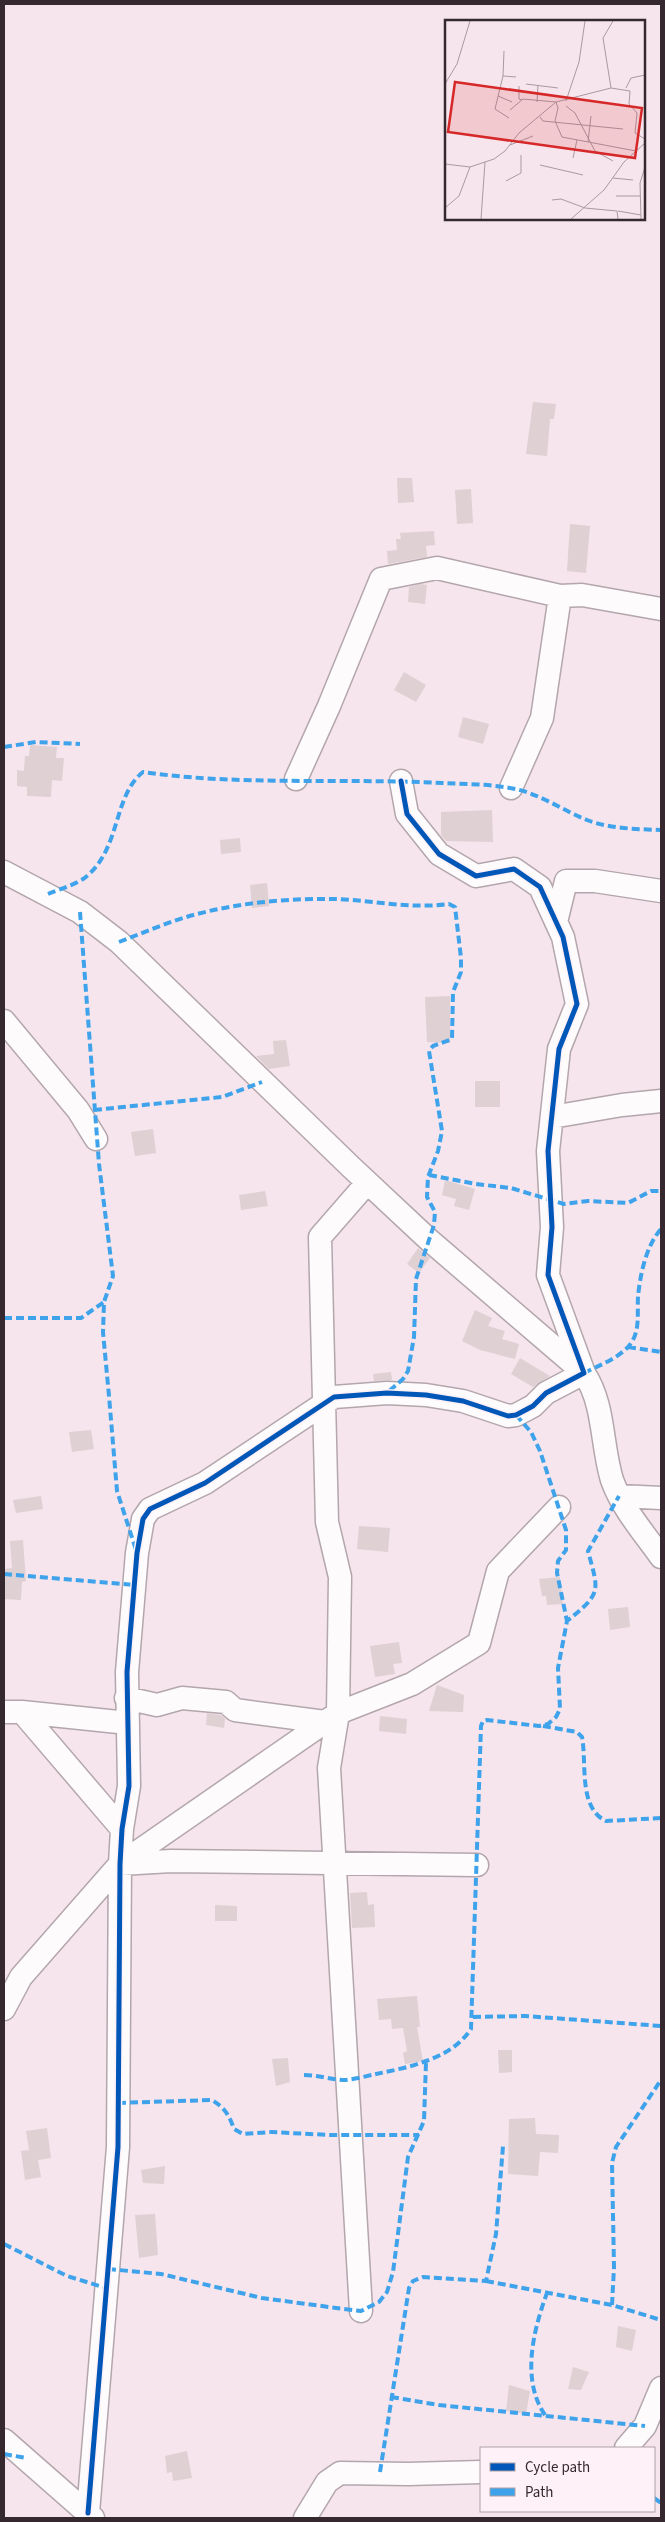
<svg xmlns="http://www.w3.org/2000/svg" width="665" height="2522" font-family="'Source Sans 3',sans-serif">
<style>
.building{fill:#dfd0d3}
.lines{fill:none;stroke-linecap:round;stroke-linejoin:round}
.minor-casing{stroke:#b3a6ac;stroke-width:25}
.minor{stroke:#fefbfc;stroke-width:22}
.quiet{stroke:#3ea3eb;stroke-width:4;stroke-dasharray:8 4;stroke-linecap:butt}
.cycleway-casing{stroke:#fef1f7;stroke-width:8}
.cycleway{stroke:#0057b8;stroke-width:5}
.inset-road{fill:none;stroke:#a999a1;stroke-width:1}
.view{fill:#d62828;fill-opacity:0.15;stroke:#d62828;stroke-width:2.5}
.inset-edge{fill:none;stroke:#35282e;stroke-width:2.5}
</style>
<rect width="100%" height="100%" fill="#f6e5ed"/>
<path class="building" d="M533,402L556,404L554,419H550L547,456L526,454Z
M397,478H412L414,502L398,503Z
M471,489L473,523L457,524L455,490Z
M570,524L590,526L586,573L567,571Z
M434,531L435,545L426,546L427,557L388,564L387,551L397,550L396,539H401L400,533Z
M421,584L427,585L425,604L408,602L409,587Z
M404,672L426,685L416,702L394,690Z
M463,717L489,724L483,744L458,737Z
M30,745L57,747L56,758H64L62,781L52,780L51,797L27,796V787L17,786V770L24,771L25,756H29Z
M492,810L493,842L446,841L441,835V812Z
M240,838L241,852L221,854L220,840Z
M267,883L269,906L252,908L250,885Z
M450,996V1043L427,1042L425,997Z
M286,1040L290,1066L269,1069L256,1056L274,1054L273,1041Z
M475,1081H500V1107H475Z
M153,1129L156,1153L135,1156L131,1132Z
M445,1180L475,1189L469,1210L454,1206L456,1199L442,1195Z
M265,1191L268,1206L241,1210L239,1195Z
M418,1248L430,1258L419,1273L407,1264Z
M475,1310L492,1318L488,1326L505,1331L502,1339L519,1344L515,1359L480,1350L462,1341Z
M520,1358L550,1376L533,1387L511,1374Z
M391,1372L392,1380L374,1381L373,1374Z
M91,1430L94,1449L72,1452L69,1432Z
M41,1496L43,1509L16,1513L13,1500Z
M359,1526L390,1528L388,1552L357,1549Z
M23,1540L26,1581L22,1582L21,1600L4,1599V1569L12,1568L10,1541Z
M560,1577L563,1604L547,1605L546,1596H542L539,1579Z
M628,1607L630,1627L610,1630L608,1609Z
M399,1642L402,1663L393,1664L395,1674L375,1677L370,1646Z
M437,1685L464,1695L463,1712L429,1711Z
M207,1713L221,1715L225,1719L224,1728L206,1725Z
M380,1716L407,1719L406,1734L379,1731Z
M367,1892L368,1905L374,1904L375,1927L352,1928L350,1893Z
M215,1905L237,1906V1921H215Z
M417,1996L420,2027H417L423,2061L405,2064L403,2053L407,2051L403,2028L392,2029L391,2019L379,2020L377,1999Z
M498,2050H512V2072L499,2073Z
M288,2058L290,2082L276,2086L272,2059Z
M535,2118L536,2134L559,2135L558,2153L540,2152L538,2176L508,2174L509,2119Z
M47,2128L51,2158L38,2160L41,2177L25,2180L21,2151L29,2150L26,2131Z
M165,2166L164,2184L143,2183L141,2170Z
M155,2214L158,2255L139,2258L135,2215Z
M618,2326L636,2330L632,2351L616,2347Z
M573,2367L589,2372L581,2390L568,2389Z
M509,2385L530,2391L526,2414L506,2411Z
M187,2451L192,2478L173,2481L172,2472L167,2473L165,2456Z"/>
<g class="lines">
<defs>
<path id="minor" d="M296,779L329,706L381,579L437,568L560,596L582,595L661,609
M511,788L542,718L560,596
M4,872L80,912L119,942L351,1167L428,1239L584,1373C605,1405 601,1444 612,1480C622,1508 644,1533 661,1557
M556,922L566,881H595L661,891
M4,1021L78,1110L96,1139
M552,1117L622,1105L661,1101
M619,1496L661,1498
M126,1698L157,1705L182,1698L226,1702L235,1710L325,1722
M4,1712H22L128,1723
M22,1712L122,1829
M121,1864L171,1861L477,1865
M4,2009L21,1977L120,1864L338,1713L412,1684L479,1643L498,1571L559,1507
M361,2311L329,1768L338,1713L340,1577L327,1522L320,1237L367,1183
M4,2440L93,2518
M626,2448L645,2426L661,2388
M88,2513L118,2147L120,1864L122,1829L129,1786L127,1672L137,1553L143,1519L150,1509L205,1483L334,1397L387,1393L426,1395L463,1401L508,1416L516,1415L533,1406L546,1393L584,1373L548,1275L552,1227L548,1151L559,1049L577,1004L563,937L540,887L514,869L476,876L439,854L407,814L401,781
M305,2518L327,2482L340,2473L408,2474L481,2472"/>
</defs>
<use href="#minor" class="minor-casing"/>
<use href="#minor" class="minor"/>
<path class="quiet" d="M4,747L36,742L80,744
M48,894C60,889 78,884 87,876C121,847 113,796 143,772C239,786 344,778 442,783C464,784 488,784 510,788C537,792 562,810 587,820C610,829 637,829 661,830
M80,912L99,1164L113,1276L104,1302L103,1332L109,1396L117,1491L136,1550
M119,942C140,934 161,925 183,918C232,903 287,898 338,899C375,901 412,909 449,904L455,907L461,958V972L453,992L452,1039L433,1046L429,1051L442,1131L438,1151L428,1177L427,1197L435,1212L434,1225L416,1279L414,1337L408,1371L403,1379L387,1393
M94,1110L222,1097L262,1082
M429,1175L476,1184L511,1188L564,1204L588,1201L628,1203L651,1191H661
M4,1318H81L104,1302
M628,1347L661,1352
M584,1373C598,1366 616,1359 627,1348C641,1334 637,1315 638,1297C640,1275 646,1246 661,1229
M516,1415L531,1432L540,1451L566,1530V1550L558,1561L557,1573L567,1621
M4,1574L134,1585
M543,1726L577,1732L582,1737C587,1763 578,1808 606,1821L661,1818
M473,2017L525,2016L661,2026
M304,2075C319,2075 332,2080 346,2080C356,2079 367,2076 376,2074C410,2067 451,2059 471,2029L481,1726L483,1721L487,1720L539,1726L548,1724L556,1717L560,1709L558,1668L567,1621C602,1593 599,1592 588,1551L619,1496
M118,2103L212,2100C225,2108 229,2115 234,2129L243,2134L271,2132L330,2135H419
M4,2244L67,2276L106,2288
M108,2269L161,2274L262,2298L329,2307L361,2311L379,2302L387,2292L393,2272L408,2157L424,2121L426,2062
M486,2281L612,2305L661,2320
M612,2305L614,2267L612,2163L616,2147L661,2080
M391,2397L439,2405L645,2426
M545,2415C521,2380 533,2331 547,2293
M4,2454L26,2458
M380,2472L409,2288L413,2281L423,2277L486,2281L496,2234L503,2146
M654,2498L661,2503"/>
<defs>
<path id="cycleway" d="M88,2513L118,2147L120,1864L122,1829L129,1786L127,1672L137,1553L143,1519L150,1509L205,1483L334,1397L387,1393L426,1395L463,1401L508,1416L516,1415L533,1406L546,1393L584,1373L548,1275L552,1227L548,1151L559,1049L577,1004L563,937L540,887L514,869L476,876L439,854L407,814L401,781"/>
</defs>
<use href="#cycleway" class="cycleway-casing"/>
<use href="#cycleway" class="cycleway"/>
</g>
<g transform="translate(445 20)">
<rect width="200" height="200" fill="#f6e5ed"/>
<path class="inset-road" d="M59,31L58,56L71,57M58,56L50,89L64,98M0,64L12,44L25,1M81,64L113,68M74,66V79L77,80M166,68L158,18L168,1M181,68L186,58L200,55M53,76L67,82M121,81L134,42L140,1M92,82L93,65M121,86L130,93L150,131L168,141M65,90L78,79L111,82L113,88L110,101L117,117L191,131M95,97L98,101L178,109M143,122L146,96M65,125L88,116M128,138L132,120M0,144L25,147L49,139L60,131L74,113L111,82L166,68L185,71L184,84L192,93L190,113L200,119M95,145L138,155M168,158L188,160M61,161L76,153V135M171,176H196M107,180L116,179L140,188L172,191L173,199M0,188L14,176L25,147M173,191L196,195M36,199L40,142M126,199L159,170L179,142L200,123M196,199L195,163L200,147"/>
<path class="view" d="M10,62L197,88L190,138L3,112Z"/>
<rect width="200" height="200" class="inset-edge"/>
</g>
<rect width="665" height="2522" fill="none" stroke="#35282e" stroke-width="10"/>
<rect x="480" y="2447" width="175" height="65" fill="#fef1f7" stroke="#aea1a7"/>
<rect x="490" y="2463" width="25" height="8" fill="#0057b8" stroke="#aea1a7"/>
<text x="525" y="2472" font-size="15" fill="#35282e">Cycle path</text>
<rect x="490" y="2488" width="25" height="8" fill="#3ea3eb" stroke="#aea1a7"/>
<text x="525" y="2497" font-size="15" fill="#35282e">Path</text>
</svg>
